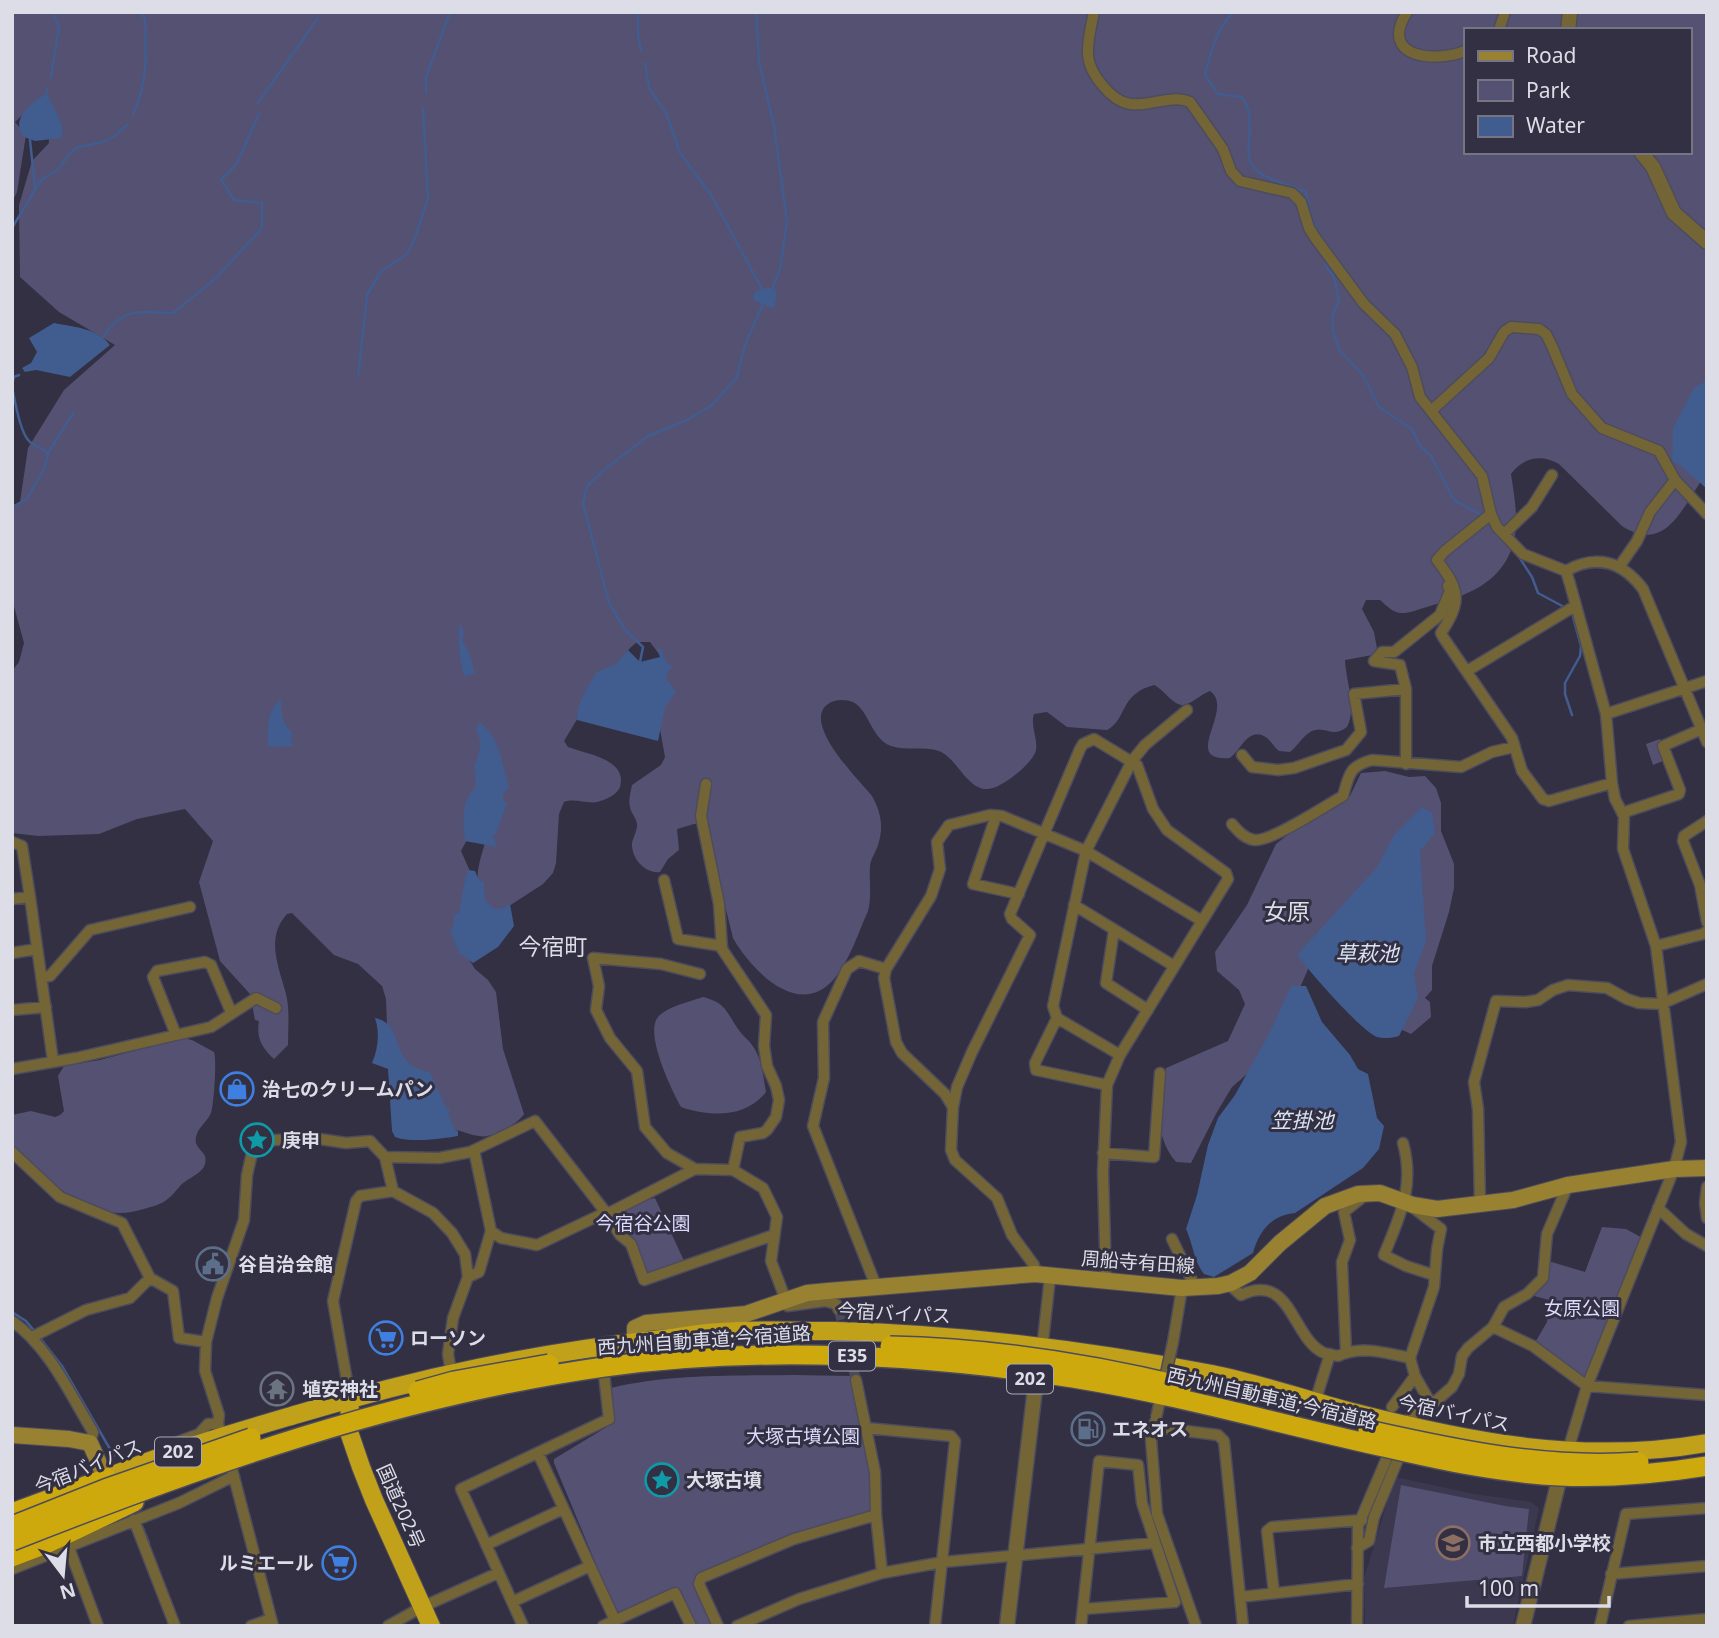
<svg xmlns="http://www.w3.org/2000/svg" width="1719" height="1638" font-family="'Noto Sans','Noto Sans JP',sans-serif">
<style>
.built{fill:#3b3850}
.green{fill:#555173;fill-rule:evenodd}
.water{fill:#415c8f}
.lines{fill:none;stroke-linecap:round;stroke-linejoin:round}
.stream{stroke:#415c8f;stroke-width:2.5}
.minor-tunnel{stroke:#4c4a5b;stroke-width:10;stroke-dasharray:10 5;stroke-linecap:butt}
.minor-casing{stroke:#4d4c5d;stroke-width:13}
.tertiary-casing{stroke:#4d4c5d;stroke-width:17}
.secondary-casing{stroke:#4d4c5d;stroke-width:18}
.trunk-casing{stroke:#4d4c5d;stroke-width:20}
.motorway-casing{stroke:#4d4c5d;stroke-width:22}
.minor{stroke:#746537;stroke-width:10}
.tertiary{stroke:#746537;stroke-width:14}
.secondary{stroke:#988131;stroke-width:16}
.trunk{stroke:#c1a01a;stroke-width:18}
.motorway{stroke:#cea90e;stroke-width:19}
.minor-bridge-casing{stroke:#4d4c5d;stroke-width:13;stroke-linecap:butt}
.motorway-bridge-casing{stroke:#4d4c5d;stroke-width:22;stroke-linecap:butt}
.minor-bridge{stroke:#746537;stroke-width:10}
.motorway-bridge{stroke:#cea90e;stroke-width:19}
.labels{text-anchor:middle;stroke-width:6;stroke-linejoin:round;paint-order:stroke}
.shield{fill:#323042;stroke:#aaa9b6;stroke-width:2}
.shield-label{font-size:18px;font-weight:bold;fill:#dddde8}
.poi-label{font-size:19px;font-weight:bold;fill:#dddde8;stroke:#323042;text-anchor:start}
.park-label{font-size:19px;fill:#dcd9fc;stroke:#323042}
.street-label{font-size:19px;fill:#dddde8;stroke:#323042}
.water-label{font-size:21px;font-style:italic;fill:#dae3f3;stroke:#323042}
.quarter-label{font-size:23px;fill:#dddde8;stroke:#323042}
</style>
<rect width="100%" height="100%" fill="#323042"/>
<path class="built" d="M1395,1477L1475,1494L1531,1502L1539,1508L1513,1626H1365L1364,1578Z"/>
<path class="green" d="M12,12H1707V473C1684,502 1668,556 1622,526L1559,464C1541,454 1524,457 1511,474C1515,501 1521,529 1509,555C1494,587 1461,597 1430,606C1422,608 1411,613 1403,613C1394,614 1387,606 1380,600H1366L1362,609L1374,632L1378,654L1345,660C1346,682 1357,708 1347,727C1332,738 1328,727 1315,730C1305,732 1298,746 1290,752L1279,751C1274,747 1271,741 1267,738C1249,725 1241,750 1230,758C1179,762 1236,709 1210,691C1201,694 1192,704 1183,705C1174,706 1163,689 1154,685C1119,694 1127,720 1107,730L1067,727L1047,712L1034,714C1030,726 1038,738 1036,750C1034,762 1005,785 993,788C969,796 958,758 939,751C924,746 906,751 891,746C871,739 869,710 853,702C846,699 834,699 828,704C801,723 859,780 872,796C881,812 884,827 878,845C876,852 871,858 870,866C869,882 872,896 868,911C858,933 850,960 834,979C799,1020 751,970 733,938L705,824H694L677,829L679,850L668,859L660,872C645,874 631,858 632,843C633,838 636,833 637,827C638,819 631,814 630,807C628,800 631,791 632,785L661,765L665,757L660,729L664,679L668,666L650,642H637L630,648L579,716L564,741L568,747C586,754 628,759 620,787C617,795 605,800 597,802C586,804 575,798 564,802L559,814L556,863L553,873L543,884L503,910H492C471,887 477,870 485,843L469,836L461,851L473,878L460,945L475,969L488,980L496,992L503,1049L524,1114C518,1124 492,1139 479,1136C469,1135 463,1130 452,1130L420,1073L398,1055L387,1026L386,999L382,986L358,964L334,955L292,913L287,914C265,938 279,967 286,994C290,1010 288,1028 288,1045L274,1059C262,1048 256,1038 259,1021L255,1020L250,994L220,961L199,882L213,841L185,809L137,819L99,834L38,836L12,833V671L19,662L24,643L12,599V509L20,502L28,448L64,390L115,345L59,312L20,277L19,205L32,161L49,143L48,125L31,107L15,122L26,135L17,192L12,202ZM1465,30H1689V152H1465Z
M1660,739L1668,759L1653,765L1646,744Z
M1385,771L1409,777L1425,776L1436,788L1441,803V831L1454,864V888L1449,912L1432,966V990L1425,998L1430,1002L1431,1017L1411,1034L1398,1028L1381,872L1319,944L1295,999L1254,1068L1232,1087L1217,1112L1191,1163L1176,1162C1154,1137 1156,1099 1166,1068L1228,1041L1245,1004L1239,990L1217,971L1215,952L1247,905L1276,844L1315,813L1350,796L1361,773Z
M703,997C728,1003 727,1015 741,1033C744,1037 749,1040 752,1045C762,1058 763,1076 766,1092C746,1118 710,1117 681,1107C672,1091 644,1033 658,1017C668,1006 689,1002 703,997Z
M182,1038L192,1040L214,1052C217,1058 214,1104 211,1113C207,1122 198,1127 196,1137C194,1146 201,1149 205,1156C209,1173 189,1176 180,1186C165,1204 162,1204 140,1210C89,1225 47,1178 12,1147V1115L31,1111L55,1117L60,1115L64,1111L58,1076L64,1066L100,1060Z
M655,1198L685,1263L649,1275L613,1218L614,1214L638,1202Z
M1602,1227L1626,1229L1646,1240L1587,1386L1533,1346L1547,1322L1549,1300L1527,1294L1543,1278L1545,1260L1585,1272Z
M793,1375L852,1376L871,1468L874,1509L870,1514L697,1576L694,1584L713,1626H697L681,1591L673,1588L619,1613L616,1611L599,1576L600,1574L554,1463V1459L615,1422L611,1388C669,1374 733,1376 793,1375Z
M1401,1485L1505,1506L1529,1509L1522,1576L1384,1588Z"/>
<path class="water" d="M47,93C52,107 67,125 61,138L35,141L24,137L20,132C15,114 33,102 47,93Z
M773,287L777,292L774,309L754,300L753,296L756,291Z
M54,323C74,327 97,328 110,345L70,377L36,370L25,372L22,368L31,363L37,352L29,338Z
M1707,380V489L1681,466L1672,461L1673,428L1694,388Z
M460,623L464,634L462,640L470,655L475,674L464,676C460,665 457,635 460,623Z
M657,648L661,649L667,662L672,667C661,679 669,682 676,691L665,708L658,741L577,720C576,705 589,684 597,672L616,664L628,650L640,662L660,657Z
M281,699C281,711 282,725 292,732L291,741L294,746L269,747C265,734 268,707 281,699Z
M481,723C502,742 501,763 509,788L503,793V801L507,803L496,834L493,835L497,847L465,841C463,825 461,799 475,788C477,779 473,771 475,764C480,748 483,746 476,729L478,724Z
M1422,807L1432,813L1435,833L1420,851L1426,941L1414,974L1418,998L1399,1036C1393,1038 1384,1039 1377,1037C1361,1031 1309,971 1297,955L1378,866L1394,835Z
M468,870L475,871L479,880L484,882L485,900L493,908L501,909L510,904L514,926L498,947L473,963L459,953L450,931L454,924V915L459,913C461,901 464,881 468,870Z
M1291,986H1306L1322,1022L1350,1055L1358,1069L1368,1074L1377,1118L1384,1126L1379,1149L1363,1168L1295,1213C1272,1215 1259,1231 1253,1253L1214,1277L1204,1274C1194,1262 1193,1244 1186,1229L1197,1195L1208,1145L1218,1118L1235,1095L1270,1032Z
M375,1018C408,1025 385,1064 430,1072L445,1106L450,1110L448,1114L455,1130L458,1131V1136C440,1139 411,1143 395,1137L392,1131L388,1069L372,1063C378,1049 380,1033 375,1018Z"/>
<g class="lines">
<path class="stream" d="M638,12V35L641,51
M756,12L759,62L774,126L787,221L780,269L772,289
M1234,12C1216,28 1211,52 1205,75L1218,94L1242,97C1260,122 1238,155 1256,170C1270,182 1289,184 1306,192L1311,216L1320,236
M645,63L649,88L667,115L680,153L711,195L763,291
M51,77L59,26L52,12
M47,93V88
M426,93V77L450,12
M258,103L318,18
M133,114C148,83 146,53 145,19L141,12
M30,140L35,188
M12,228L41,180L58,170L67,157L76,148L103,142L113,137L127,125
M1325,264L1334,277L1339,301L1332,316L1333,332L1340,351L1363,375L1379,407L1412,429L1420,446L1431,456L1454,500L1483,516
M103,337C124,306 139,312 173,313L214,280L262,228V203L234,200L221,180L236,165L259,114
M358,376L367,295L381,271L406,255L414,241L428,198L423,108
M12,385L14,377L19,375
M12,387C15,400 20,434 30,442C37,448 43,446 48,455L45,467L27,499L12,507
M48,453L74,412
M1519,557L1532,577L1538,593L1566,608
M640,662L643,647L625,630L609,603L583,503L587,486L604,470L648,436L687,420L712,405L737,377L745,345L763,304
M1572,715L1565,694V683L1580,656L1581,646L1573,617
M12,1312L26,1321L36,1333
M40,1338L62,1366L114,1456
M142,1526L149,1543"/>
<path class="minor-tunnel" d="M839,1310L856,1380"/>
<defs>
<path id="minor" d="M1094,12C1091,26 1087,42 1088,56C1090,74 1111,101 1130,104C1150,107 1170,94 1190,102L1223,149L1231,171L1240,181L1292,193L1301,202L1309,228L1316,239L1364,304L1395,334L1412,367L1420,397L1482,476L1491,514L1497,527L1523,554L1566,571L1570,584L1606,714L1612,783L1615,799L1624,816L1623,849L1656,946L1681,1142L1674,1169L1587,1386L1567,1454
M1407,12C1378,58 1435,63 1465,51
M1499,30L1505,12
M1431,411L1489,358L1504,332L1511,327L1539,329L1546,334L1552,346L1572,394L1602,428L1659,451L1675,480L1707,514
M1491,514L1445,551L1437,560C1460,590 1462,601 1441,633L1443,637L1512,738L1522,771L1543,799L1549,801L1612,783
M1504,534L1532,507L1552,475
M1619,567L1637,541L1650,512L1675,480
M1566,571C1596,554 1622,561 1643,589L1707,742
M1467,671L1575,606
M1406,689L1400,665L1374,661L1382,652H1394L1440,615L1450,591L1448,586
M1606,714L1707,681
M1242,755L1252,767L1278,770L1294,768L1346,750L1361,732L1354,694L1406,689V764
M706,784L701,816L719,904L722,949L766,1015L764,1046L767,1066L776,1086L779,1100L776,1117L767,1130L763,1133L740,1137L733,1170
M1622,813L1679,794L1680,790L1663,746L1702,729
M996,816L973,884L1019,894
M1707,821L1684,836L1683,841L1700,885L1707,922
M1232,824C1238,831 1244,838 1254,840C1271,842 1325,806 1343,796C1349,775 1349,766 1372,760L1461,767L1492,752L1514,747
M12,842L22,846L30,897
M664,880L678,939L722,946
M12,899L30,897L53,1061
M1074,905L1174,966
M1114,930L1106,983L1148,1010
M1656,946L1703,934L1707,931
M12,953L37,949
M42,977L50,976L90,930L190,907
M12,1010L46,1007
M1057,1018L1120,1055
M176,1035L153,977L157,971L205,962L211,965L231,1012
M12,1069L76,1058L211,1027L256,998L276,1008
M1107,1085L1036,1070L1035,1063L1057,1018L1053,1006L1086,851L1132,761L1145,745L1187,710
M953,1107L957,1087L972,1052L1030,935L1012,919L1010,914L1080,749L1083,744L1094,739L1137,765L1153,809L1167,830L1226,873L1228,879L1120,1055L1107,1085L1103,1172L1106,1281
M1403,1143C1415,1186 1400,1216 1384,1255L1406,1266L1434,1275
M474,1150L491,1231L501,1238L537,1245L598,1216L607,1214L620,1235L631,1244L644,1280L774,1235
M12,1152L60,1197L122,1223L150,1278L173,1291L179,1338L206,1342
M1103,1153L1154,1157L1160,1073
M385,1157L439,1158L470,1152L535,1121L607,1214L695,1169L733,1170L763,1188L777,1217L771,1261L788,1306L825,1301L836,1304L839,1310
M695,1169L667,1153L645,1127L637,1071L610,1038L596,1010L599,986L593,958L661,964L700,974
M1707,1187L1705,1203L1707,1218
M1480,1204L1478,1109L1474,1082L1496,1001L1526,1002L1538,1000L1553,990L1568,985L1607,988L1627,999L1639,1003L1661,1004L1707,984
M1658,1208L1686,1234L1707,1246
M1172,1239L1195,1287
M1035,1274L1034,1265L1012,1235L997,1198L955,1160L951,1150L953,1107L945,1094L902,1053L896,1042L884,978L886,969L931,896L940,869L937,842L949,825L990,815L1002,816L1086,851L1202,921
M468,1277L479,1272L491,1231
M1231,1283L1233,1288L1241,1295C1291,1272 1291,1335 1322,1352C1326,1354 1333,1355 1338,1356C1361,1345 1386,1353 1410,1358L1415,1376L1430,1402L1436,1401L1452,1387L1459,1374L1462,1356L1468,1348L1493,1327L1504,1307L1527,1294L1543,1278L1547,1234L1568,1185
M876,1286L813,1126L824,1078L823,1022L847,969L859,961L886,969
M12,1321C49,1347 70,1394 93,1432L90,1443
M1493,1327L1533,1346L1587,1386L1707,1395
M32,1337L86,1310L130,1298L150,1278
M1173,1342L1182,1288
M1042,1350L1050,1277
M1346,1352L1342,1262L1350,1240L1344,1212L1364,1196
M1410,1358L1434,1287L1437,1249L1441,1229L1415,1209L1416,1205
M856,1380L875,1472L876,1515L882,1573
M350,1398L333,1301L356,1201L360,1196L393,1191L433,1213L452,1233L465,1254L468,1277L453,1318L448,1354L451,1372
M1315,1402L1330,1354
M1392,1407L1415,1376
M1155,1422L1151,1439L1157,1514L1196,1626
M1408,1425L1412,1415L1430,1402
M1154,1427L1218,1435L1224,1441L1243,1626
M866,1428L951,1436L955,1441L935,1626
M223,1440L218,1424L219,1415L205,1371L206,1342L217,1298L244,1220L247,1175L254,1144L258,1141L313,1138L346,1143L370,1141L385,1157L393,1191
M178,1442L199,1434L208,1424H218
M538,1453L615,1620
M229,1458L273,1626
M134,1520L175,1626
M486,1545L563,1509
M69,1548L98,1626
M1357,1548L1369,1541L1374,1517L1398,1459
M12,1569L179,1503L234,1476
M1611,1574L1707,1566
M1274,1593L1267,1531L1272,1527L1362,1520
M1240,1597L1358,1584
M512,1602L590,1566
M251,1626L271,1619
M388,1626L422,1607L498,1573
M523,1626L461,1489L609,1419L604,1374
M603,1626L675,1593L691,1626
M718,1626L699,1584L701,1578L794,1539L876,1515
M737,1626L799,1599L882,1573L943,1562L1154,1543
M1081,1626L1099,1461L1138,1465L1142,1503L1175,1602L1084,1609
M1357,1626L1358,1526L1386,1460
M1600,1626L1626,1514L1707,1508
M1629,1626L1707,1619"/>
<path id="tertiary" d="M1568,30L1570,12
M1641,152L1653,167L1674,213L1707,242
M1007,1626L1036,1380
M1523,1626L1559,1480"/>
<path id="secondary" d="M635,1342V1328L646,1323L746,1314L807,1293L828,1291L1035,1274L1182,1288L1218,1286L1231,1283L1250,1273L1280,1243L1325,1206L1358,1194L1380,1193L1413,1205L1437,1209L1513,1200L1568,1185L1674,1169L1707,1168
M12,1435L69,1439L90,1443L102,1470"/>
<path id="trunk" d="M350,1398L349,1432L361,1467L374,1500L431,1626
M95,1483C160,1454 230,1434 298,1414C421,1377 535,1353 662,1339C681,1337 700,1333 719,1332C758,1329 796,1331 835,1331C962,1334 1087,1350 1212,1374C1258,1383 1303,1399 1348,1411C1469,1442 1581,1465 1707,1443"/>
<path id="motorway" d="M12,1513L107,1478
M12,1557L46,1544L134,1502"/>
</defs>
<use href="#minor" class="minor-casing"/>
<use href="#tertiary" class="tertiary-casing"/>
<use href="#secondary" class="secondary-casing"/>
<use href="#trunk" class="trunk-casing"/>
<use href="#motorway" class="motorway-casing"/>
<use href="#minor" class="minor"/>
<use href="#tertiary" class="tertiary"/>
<use href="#secondary" class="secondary"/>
<use href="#trunk" class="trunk"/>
<use href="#motorway" class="motorway"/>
<defs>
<path id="minor-bridge" d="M1156,1418L1173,1342"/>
<path id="motorway-bridge" d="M890,1346C987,1348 1087,1363 1182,1386
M418,1391L454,1381L549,1364
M1368,1430C1457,1450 1547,1469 1639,1462
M12,1526L105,1489L251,1438
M12,1541C204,1465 399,1396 604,1367C759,1346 919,1354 1073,1378C1179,1395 1283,1425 1388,1448C1444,1461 1501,1473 1559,1476C1609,1478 1658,1474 1707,1466"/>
</defs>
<use href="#minor-bridge" class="minor-bridge-casing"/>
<use href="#motorway-bridge" class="motorway-bridge-casing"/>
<use href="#minor-bridge" class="minor-bridge"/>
<use href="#motorway-bridge" class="motorway-bridge"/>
</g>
<defs>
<symbol id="shop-ring" viewBox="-11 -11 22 22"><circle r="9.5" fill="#323042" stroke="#3f7fe0" stroke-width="1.5"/><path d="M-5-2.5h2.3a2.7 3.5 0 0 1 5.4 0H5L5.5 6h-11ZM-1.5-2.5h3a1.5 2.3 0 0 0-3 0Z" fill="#3f7fe0"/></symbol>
<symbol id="sight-ring" viewBox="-11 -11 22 22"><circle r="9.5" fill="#323042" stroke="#0f9aa8" stroke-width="1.5"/><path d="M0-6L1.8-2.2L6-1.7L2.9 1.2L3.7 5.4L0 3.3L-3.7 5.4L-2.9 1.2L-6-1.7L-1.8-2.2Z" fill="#0f9aa8"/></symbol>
<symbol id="civic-ring" viewBox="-11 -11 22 22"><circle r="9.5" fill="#323042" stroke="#5c6f8a" stroke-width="1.5"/><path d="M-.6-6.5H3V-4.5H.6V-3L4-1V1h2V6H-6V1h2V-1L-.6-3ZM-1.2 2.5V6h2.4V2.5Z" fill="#5c6f8a"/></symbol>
<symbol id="supermarket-ring" viewBox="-11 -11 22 22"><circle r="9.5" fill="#323042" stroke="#3f7fe0" stroke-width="1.5"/><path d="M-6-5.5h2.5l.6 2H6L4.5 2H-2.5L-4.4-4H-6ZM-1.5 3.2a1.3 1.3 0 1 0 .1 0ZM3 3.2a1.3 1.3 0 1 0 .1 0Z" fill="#3f7fe0"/></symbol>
<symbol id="temple-ring" viewBox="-11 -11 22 22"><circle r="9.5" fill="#323042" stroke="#6b7280" stroke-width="1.5"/><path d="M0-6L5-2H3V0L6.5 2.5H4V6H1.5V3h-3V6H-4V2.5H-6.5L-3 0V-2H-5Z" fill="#6b7280"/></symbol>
<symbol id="fuel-ring" viewBox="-11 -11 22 22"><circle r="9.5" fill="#323042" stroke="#5c6f8a" stroke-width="1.5"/><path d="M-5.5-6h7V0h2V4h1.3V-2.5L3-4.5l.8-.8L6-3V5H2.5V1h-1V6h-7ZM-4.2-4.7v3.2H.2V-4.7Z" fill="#5c6f8a"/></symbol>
<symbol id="school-ring" viewBox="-11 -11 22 22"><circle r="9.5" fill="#323042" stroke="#8d6e63" stroke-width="1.5"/><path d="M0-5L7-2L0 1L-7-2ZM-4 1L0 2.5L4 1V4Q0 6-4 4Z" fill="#8d6e63"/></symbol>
</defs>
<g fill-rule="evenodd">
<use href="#shop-ring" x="218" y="1070" width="38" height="38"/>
<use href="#sight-ring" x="238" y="1121" width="38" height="38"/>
<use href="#civic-ring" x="194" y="1245" width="38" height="38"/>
<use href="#supermarket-ring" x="367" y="1319" width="38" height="38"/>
<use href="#temple-ring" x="258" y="1370" width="38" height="38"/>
<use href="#fuel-ring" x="1069" y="1410" width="38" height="38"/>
<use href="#sight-ring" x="643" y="1461" width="38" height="38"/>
<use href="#school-ring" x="1434" y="1524" width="38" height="38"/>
<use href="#supermarket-ring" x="320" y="1544" width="38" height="38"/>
</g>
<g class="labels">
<g class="shield">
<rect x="829" y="1341.5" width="46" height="29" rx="5"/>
<rect x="1007" y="1364.5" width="46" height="29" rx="5"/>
<rect x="155" y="1437.5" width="46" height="29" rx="5"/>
</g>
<g class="shield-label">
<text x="852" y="1362">E35</text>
<text x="1030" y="1385">202</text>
<text x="178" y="1458">202</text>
</g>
<g class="poi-label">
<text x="262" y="1096">治七のクリームパン</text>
<text x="282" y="1147">庚申</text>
<text x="238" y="1271">谷自治会館</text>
<text x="410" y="1345">ローソン</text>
<text x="302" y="1396">埴安神社</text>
<text x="1112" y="1436">エネオス</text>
<text x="686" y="1487">大塚古墳</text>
<text x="1478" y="1550">市立西都小学校</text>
<text x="314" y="1570" text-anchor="end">ルミエール</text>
</g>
<g class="park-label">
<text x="643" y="1230">今宿谷公園</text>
<text x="1582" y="1315">女原公園</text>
<text x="803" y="1443">大塚古墳公園</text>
</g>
<g class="street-label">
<text transform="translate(1138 1262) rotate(4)" y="7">周船寺有田線</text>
<text transform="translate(894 1313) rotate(3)" y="7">今宿バイパス</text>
<text transform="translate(704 1340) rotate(-4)" y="7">西九州自動車道;今宿道路</text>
<text transform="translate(1272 1398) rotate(13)" y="7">西九州自動車道;今宿道路</text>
<text transform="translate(1454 1413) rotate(12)" y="7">今宿バイパス</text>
<text transform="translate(88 1466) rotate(-22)" y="7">今宿バイパス</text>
<text transform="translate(401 1506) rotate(66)" y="7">国道202号</text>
</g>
<g class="water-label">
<text x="1367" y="961">草萩池</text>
<text x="1302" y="1128">笠掛池</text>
</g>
<g class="quarter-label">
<text x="1287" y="920">女原</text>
<text x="553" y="955">今宿町</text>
</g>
</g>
<rect width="1719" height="1638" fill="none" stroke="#dddde8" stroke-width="28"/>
<rect x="1464" y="28" width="228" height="126" fill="#323042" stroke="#767584" stroke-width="2"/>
<rect x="1478" y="51" width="35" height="10" fill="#988131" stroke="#767584" stroke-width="2"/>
<text x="1526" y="63" font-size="21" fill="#dddde8">Road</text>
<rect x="1478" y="80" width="35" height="21" fill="#555173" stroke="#767584" stroke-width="2"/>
<text x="1526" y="98" font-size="21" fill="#dddde8">Park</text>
<rect x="1478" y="116" width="35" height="21" fill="#415c8f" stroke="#767584" stroke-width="2"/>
<text x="1526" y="133" font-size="21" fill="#dddde8">Water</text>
<g transform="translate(63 1575) rotate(164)" stroke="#323042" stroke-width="5" paint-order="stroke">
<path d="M0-5L12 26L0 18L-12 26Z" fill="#dddde8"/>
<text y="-10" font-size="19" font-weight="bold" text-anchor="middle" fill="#dddde8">N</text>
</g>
<path d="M1467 1596v10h142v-10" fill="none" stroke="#dddde8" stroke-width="3.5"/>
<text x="1478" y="1596" font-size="21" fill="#dddde8" stroke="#323042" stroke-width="5" paint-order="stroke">100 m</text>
</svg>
